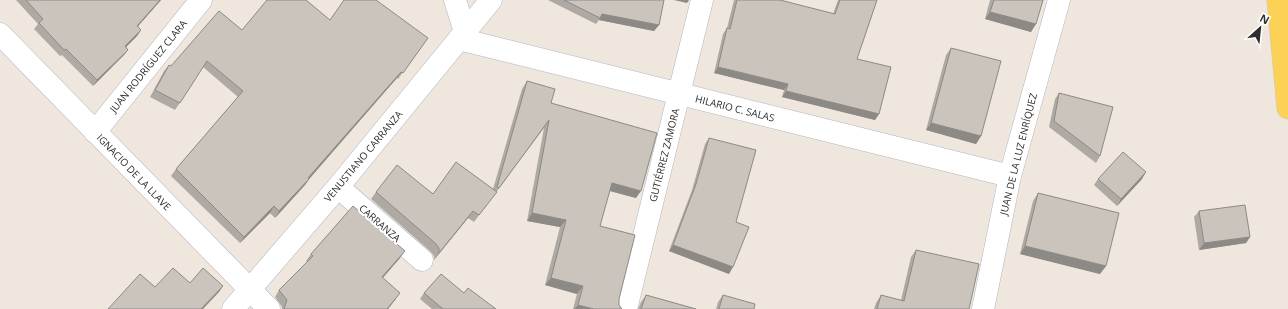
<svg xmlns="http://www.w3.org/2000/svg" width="1288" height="309" font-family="'Open Sans',sans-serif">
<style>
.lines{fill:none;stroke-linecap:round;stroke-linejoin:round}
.minor-casing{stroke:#b1b4c1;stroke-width:23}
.major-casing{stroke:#c8c8c8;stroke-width:23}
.minor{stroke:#fff;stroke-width:22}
.major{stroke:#fbd256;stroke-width:22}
.wall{fill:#aea9a3}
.shaded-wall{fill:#8d8984}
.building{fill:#cac4bd;stroke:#8d8984}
.labels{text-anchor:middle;stroke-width:4;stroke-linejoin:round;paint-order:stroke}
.street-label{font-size:10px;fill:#2c2c2c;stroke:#fff}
</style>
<rect width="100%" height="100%" fill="#efe7dd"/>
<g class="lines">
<defs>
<path id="minor" d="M455,0L465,32
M0,34L269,309
M459,39L1010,176
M95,132L201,0
M338,187L422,260
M233,309L338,187L491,0
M626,309L702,0
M983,309L1010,176L1059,0"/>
<path id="major" d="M1278,0L1288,108"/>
</defs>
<use href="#minor" class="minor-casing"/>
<use href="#major" class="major-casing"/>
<use href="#minor" class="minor"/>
<use href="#major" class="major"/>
</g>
<path class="wall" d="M16,0H161L138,26L141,30L137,36L126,47L128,50L124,55L93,86L62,55L60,56L34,29L38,24Z
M548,0H664L659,25L654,31L599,20L596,24Z
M734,0H780L833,14L838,0H877L857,59L879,114L875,120L782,97L784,90L714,73L723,34L727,28Z
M990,0H1043L1031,32L985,19Z
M330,20L428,38L398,79L397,78L352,128L309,179L305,185L275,218L270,213L240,243L171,176L176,169L238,97L203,67L175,110L150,97L164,71L169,65L171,66L242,30Z
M951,48L981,136L976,144L926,130L946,55Z
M527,81L551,103L636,198L609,191L600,226L619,299V305L622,309H573L577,294L545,285L560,227L527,221L544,128L474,222L468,218L434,260V256L430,251L371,199L376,192L433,194L493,189L522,89Z
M1059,93L1100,156L1096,163L1049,127L1055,99Z
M709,138L736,222L729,274L669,251L692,190L705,144Z
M1098,179H1142L1117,206L1094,185Z
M1038,193L1106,266L1100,274L1020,254L1033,201Z
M1199,211L1250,237L1246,243L1199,250L1194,217Z
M916,250L969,309H874L876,303L881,295L901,300L911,257Z
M311,254L400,258L383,278L396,299L388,309H282V307L275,297L279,290L307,262L306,261Z
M424,293H464L496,309H432L420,299Z
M646,295L696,309H638L641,302Z
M723,295L754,309H716L718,302Z"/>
<path class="shaded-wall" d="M160,0H161L133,32L137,26Z
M674,0H689L687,3Z
M990,12L1036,24L1031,32L985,19Z
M602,14L659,25L654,31L599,20Z
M141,30L137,36L121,52L125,46Z
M128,50L124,55L93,86L97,80Z
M718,67L788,84L784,90L714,73Z
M401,72L397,78L304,185L308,178Z
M786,91L879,114L875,120L782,97Z
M931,123L981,136L976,144L926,130Z
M1146,172L1142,179L1117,206L1121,199Z
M309,179L305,185L275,218L279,211Z
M612,183L641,191L636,198L607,190Z
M274,206L270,213L240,243L244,237Z
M473,211L468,218L434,260L439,253Z
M532,213L566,220L560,227L527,221Z
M1250,237L1246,243L1199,250L1204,243Z
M673,245L733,267L729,274L669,251Z
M1025,246L1106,266L1100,274L1020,254Z
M405,251L400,258L377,284L382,277Z
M551,278L583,286L577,294L545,285Z
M223,286L219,292L203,309H201Z
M400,293L388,309H387Z
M578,305L594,309H574Z"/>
<path class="building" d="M26,0H160L137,26L141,30L125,46L128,50L97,80L66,49L64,50L39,23L43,19Z
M267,0H306L330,20L344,0H376L428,38L403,73L401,72L357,122L308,178L309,179L279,211L274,206L244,237L176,169L243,91L207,61L180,103L155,90L169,65L171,66L219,11L242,30Z
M564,0H664L659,25L602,14L600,18Z
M737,0H780L835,14L840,0H877L857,59L891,67L879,114L786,91L788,84L718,67L727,28L730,29Z
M994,0H1043L1036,24L990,12Z
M951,48L1001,61L981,136L931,123Z
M527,81L555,89L551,103L657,133L641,191L612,183L600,226L635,235L619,299V305L622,309H594L578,305L583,286L551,278L566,220L532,213L549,120L499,188L497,187Z
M1059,93L1113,107L1100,156L1054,121Z
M709,138L756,150L736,222L749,227L733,267L673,245L696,184Z
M1123,152L1146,172L1121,199L1098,179Z
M456,162L497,192L479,215L473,211L439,253V248L435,243L376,192L397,165L433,194Z
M1038,193L1119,213L1106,266L1025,246Z
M1245,205L1250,237L1204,243L1199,211Z
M353,206L405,251L382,277L400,293L387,309H284L287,300L279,290L313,256L311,254Z
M916,250L979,264L969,309H877L881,295L904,301Z
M173,268L190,283L203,268L223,286L201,309H108L140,274L155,287Z
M441,274L464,293L468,288L496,309H443L424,293Z
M646,295L696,309H641Z
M723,295L755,304L754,309H719Z"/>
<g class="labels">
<g class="street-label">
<text transform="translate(148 66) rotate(-51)" y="4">JUAN RODRÍGUEZ CLARA</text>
<text transform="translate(735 108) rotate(14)" y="4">HILARIO C. SALAS</text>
<text transform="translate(1018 154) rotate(-76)" y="4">JUAN DE LA LUZ ENRÍQUEZ</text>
<text transform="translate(664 155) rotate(-76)" y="4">GUTIÉRREZ ZAMORA</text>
<text transform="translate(363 156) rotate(-50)" y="4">VENUSTIANO CARRANZA</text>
<text transform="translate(134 172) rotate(46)" y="4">IGNACIO DE LA LLAVE</text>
<text transform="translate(380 223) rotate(41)" y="4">CARRANZA</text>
</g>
</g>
<g transform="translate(1260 28) rotate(27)" stroke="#ffffff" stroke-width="3" paint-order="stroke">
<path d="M0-3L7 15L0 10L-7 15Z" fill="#2c2c2c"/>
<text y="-6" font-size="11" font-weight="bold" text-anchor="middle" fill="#2c2c2c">N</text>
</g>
</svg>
